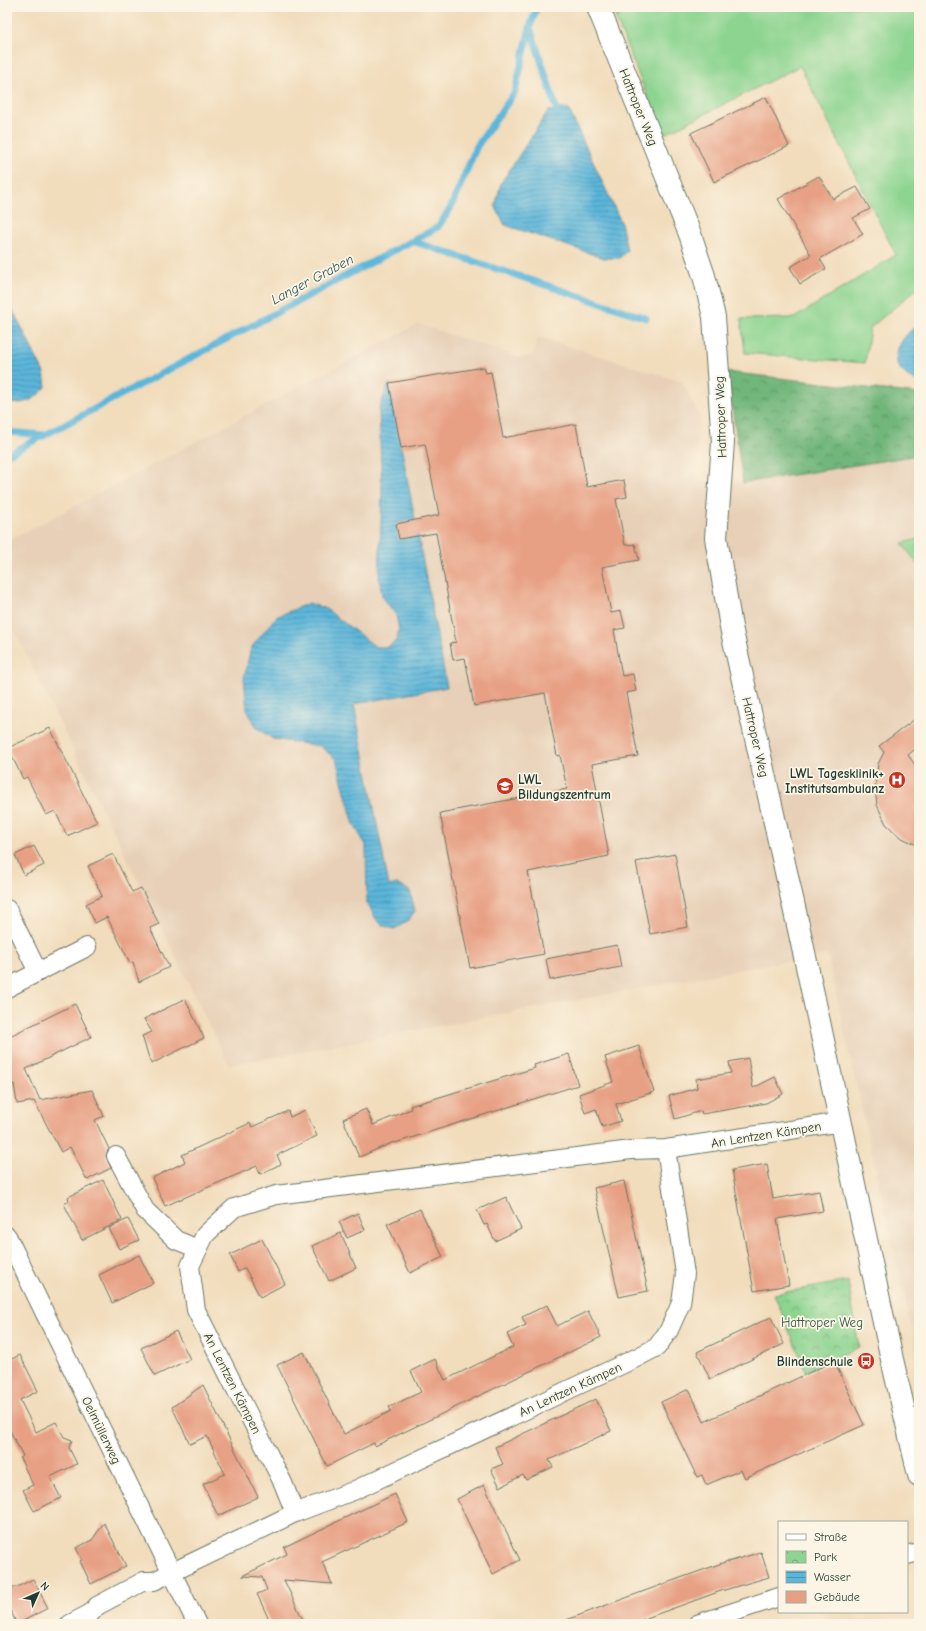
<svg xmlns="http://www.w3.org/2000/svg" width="926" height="1631" font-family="'Comic Neue',sans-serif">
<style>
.built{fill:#e7d0b7}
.green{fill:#8cd490;stroke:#568862}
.forest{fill:url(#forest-crowns);stroke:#487a57}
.park{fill:url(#park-crowns);stroke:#568862}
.water{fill:url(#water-rules);stroke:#3e7a87}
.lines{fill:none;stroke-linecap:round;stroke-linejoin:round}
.stream{stroke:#5cb6da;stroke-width:7}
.building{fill:#e7a084}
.street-casing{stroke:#687563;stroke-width:20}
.secondary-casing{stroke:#687563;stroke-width:24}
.street{stroke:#fff;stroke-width:18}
.secondary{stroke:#fff;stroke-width:22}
.labels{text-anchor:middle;stroke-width:3.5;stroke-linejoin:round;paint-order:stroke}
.street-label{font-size:13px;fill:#1f3d34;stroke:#fcf5e5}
.poi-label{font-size:13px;font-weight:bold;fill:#1f3d34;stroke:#fcf5e5;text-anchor:end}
.park-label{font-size:13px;fill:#355b46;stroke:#fcf5e5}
.water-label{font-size:14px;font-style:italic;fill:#2e5b5e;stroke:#fcf5e5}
</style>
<defs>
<pattern id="forest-crowns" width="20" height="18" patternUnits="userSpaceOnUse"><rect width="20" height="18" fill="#71b67a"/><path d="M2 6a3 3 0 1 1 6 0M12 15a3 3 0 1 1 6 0" fill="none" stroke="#5c9565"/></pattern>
<pattern id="park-crowns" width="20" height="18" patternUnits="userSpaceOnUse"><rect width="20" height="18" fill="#8cd490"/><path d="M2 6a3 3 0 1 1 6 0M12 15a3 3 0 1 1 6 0" fill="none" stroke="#72ad76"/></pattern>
<pattern id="water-rules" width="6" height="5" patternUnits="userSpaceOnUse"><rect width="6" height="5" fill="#5cb6da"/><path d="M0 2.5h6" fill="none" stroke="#4b95b2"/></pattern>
</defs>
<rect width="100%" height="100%" fill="#fcf5e5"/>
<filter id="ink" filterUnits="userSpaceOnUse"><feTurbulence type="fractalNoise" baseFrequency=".025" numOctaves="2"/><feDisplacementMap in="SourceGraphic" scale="8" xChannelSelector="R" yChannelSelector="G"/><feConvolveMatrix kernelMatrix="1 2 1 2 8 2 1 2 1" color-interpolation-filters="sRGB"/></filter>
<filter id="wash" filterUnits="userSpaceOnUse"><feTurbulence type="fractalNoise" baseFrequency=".012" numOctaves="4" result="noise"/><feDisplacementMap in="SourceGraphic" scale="16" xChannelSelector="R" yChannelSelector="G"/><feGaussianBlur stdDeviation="0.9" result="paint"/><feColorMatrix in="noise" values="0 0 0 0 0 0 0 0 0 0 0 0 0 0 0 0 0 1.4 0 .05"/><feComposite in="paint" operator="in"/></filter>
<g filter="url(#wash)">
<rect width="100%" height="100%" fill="#f1dcbb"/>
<path class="built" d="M418,324L522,358L533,355L539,337L682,382L699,415L696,482L743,483L919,455V1361L827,955L781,962L229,1065L7,616V542Z"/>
<path class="green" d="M629,7H919V287L870,328L865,363L745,353L741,319L794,318L896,255L800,66L663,135L616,19Z
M919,539V566L902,543Z"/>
<path class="forest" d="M610,7H629L616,19Z
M727,372L919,394V455L743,483Z"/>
<path class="park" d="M848,1281L859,1347L806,1371L774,1294Z"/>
<path class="water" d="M568,108L621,222L627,250L620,258H604L505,225L495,206L501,183L548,111Z
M7,298L44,373L46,387C33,402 26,403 7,404Z
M919,323V381C911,380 909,377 903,372C886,356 905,334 919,323Z
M389,383L447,687L354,704L389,886L397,884L410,891L415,911L407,922L394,929L382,925L376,919L367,903L366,845L354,825L336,759L320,746L273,739L257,728L247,710L244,678L251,648L276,617L309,603L326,609L376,647H388L396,641L399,630L396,615L382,596L379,577L382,495L379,409Z"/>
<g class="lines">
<path class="stream" d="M530,27L557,110
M412,241L438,227L450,209L477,146L515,92L530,27L537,7
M7,432L45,435
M7,455L412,241L646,318"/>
</g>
<g id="blocks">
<path class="building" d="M766,97L789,146L714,182L691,133Z
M819,176L833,199L857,187L870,209L853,218L863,234L820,259L826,269L800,284L790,267L811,255L778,199Z
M484,367L486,373L491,372L503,438L576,424L587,487L624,480L627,497L616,499L625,545L635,544L639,560L602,567L611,613L621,611L625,628L614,630L622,676L633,674L636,691L626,693L638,756L592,764L609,856L528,872L544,954L470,968L440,813L567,789L560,755L557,756L545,693L474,706L465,658L453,660L450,643L456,642L436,533L399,539L396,524L439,515L425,444L401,448L389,383Z
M919,716V746L908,755L919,770V846L900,837L886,824L877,805L875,789L878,764L884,752L879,746Z
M50,728L97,822L67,836L55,811L46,815L27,777L23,779L8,748Z
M34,846L44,865L24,875L15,855Z
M113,854L132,892L141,888L159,924L150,928L169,967L139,982L133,962L130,963L107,917L95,923L86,904L102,896L88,866Z
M675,854L688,927L650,934L636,862Z
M617,945L621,967L550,980L546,959Z
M185,999L204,1038L151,1064L142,1036L152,1032L144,1019Z
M75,1004L91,1037L26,1069L40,1100L92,1090L104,1116L95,1120L109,1149L106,1156L111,1168L87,1180L70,1147L61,1152L34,1101L17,1104L14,1084L7,1087V1029L10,1036Z
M639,1046L654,1092L616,1104L621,1121L602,1127L596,1109L585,1113L579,1094L613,1082L605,1057Z
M569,1054L578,1085L395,1143L394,1142L359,1157L343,1119L366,1109L373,1125L411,1109L410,1106L535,1068L534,1065Z
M748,1058L753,1088L775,1077L783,1094L766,1103L702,1114L701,1111L675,1119L669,1096L697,1088L696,1079L731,1073L729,1062Z
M305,1110L317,1136L277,1155L281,1164L260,1174L257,1166L165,1206L152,1178L185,1162L182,1155L250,1123L252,1127L288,1111L290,1117Z
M767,1164L773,1199L819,1191L823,1211L777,1219L789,1285L754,1291L732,1170Z
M103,1180L122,1220L82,1240L64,1204L69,1201L68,1197Z
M624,1181L648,1291L619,1297L594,1188Z
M506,1197L521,1229L495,1241L487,1224L484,1225L477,1210Z
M420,1209L443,1257L410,1273L387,1224Z
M358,1213L365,1230L347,1238L339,1222Z
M128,1219L139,1240L119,1249L109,1228Z
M341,1233L356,1268L329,1281L312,1246Z
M262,1239L285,1284L260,1297L245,1268L238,1272L230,1255Z
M139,1255L153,1283L112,1303L99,1275Z
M547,1305L557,1326L588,1311L601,1337L375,1446L374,1443L327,1466L277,1365L304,1352L344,1434L391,1411L389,1407L421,1392L411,1371L435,1359L445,1380L492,1357L513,1347L507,1334L526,1325L522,1317Z
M771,1317L784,1344L710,1379L697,1352Z
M176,1331L190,1359L155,1376L141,1348Z
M20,1355L38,1391L20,1400L36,1432L56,1422L64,1437L72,1440L69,1448L77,1464L50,1477L61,1498L34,1511L23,1490L33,1485L20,1458L23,1456L7,1425V1361Z
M834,1361L864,1425L745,1478L741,1470L706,1485L702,1475L697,1477L661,1402L689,1389L704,1422Z
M203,1385L258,1497L218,1516L203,1484L225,1474L207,1436L190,1444L172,1407Z
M596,1399L611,1431L549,1460L553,1467L526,1480L523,1475L500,1487L491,1469L503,1464L495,1447Z
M484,1485L520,1560L493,1574L457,1499Z
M395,1494L408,1522L322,1562L332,1584L284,1580L305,1624H271L257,1594L267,1590L262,1577L242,1576L287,1554L284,1547Z
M104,1523L126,1566L91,1584L80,1561L82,1560L76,1548L92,1540Z
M761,1552L769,1577L721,1591L630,1624H561V1622L658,1586L728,1561V1562Z
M33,1579L48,1608L17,1624L7,1604V1587H17Z"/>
</g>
</g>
<g filter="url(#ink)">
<use href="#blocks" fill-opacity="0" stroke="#687563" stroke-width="1"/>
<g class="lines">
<defs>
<path id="street" d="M7,909L38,972L7,988
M38,972L87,947
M116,1156L145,1210L176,1240L198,1249
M7,1236L197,1624
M295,1513L283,1483L196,1310L190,1266L205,1235L234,1208L276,1195L631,1150L666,1149L842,1122
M907,1555L919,1552
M70,1624L91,1613L97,1606L144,1581H154L295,1513L353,1491L636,1358L657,1347L669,1330L681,1303L685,1274L666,1149
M697,1624L779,1597"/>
<path id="secondary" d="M598,7L690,234L704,276L714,317L723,442L716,538L731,627L800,934L891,1355L919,1475"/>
</defs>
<use href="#street" class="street-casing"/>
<use href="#secondary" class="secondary-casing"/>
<use href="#street" class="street"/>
<use href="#secondary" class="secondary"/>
</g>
</g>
<defs>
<symbol id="hospital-disc" viewBox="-11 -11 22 22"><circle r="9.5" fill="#c8321e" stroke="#fcf5e5"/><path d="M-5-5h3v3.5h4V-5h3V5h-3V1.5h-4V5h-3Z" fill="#fff"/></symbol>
<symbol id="school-disc" viewBox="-11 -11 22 22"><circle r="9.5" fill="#c8321e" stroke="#fcf5e5"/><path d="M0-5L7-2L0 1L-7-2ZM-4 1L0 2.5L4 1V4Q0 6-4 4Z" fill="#fff"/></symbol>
<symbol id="bus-disc" viewBox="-11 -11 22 22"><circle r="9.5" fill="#c8321e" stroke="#fcf5e5"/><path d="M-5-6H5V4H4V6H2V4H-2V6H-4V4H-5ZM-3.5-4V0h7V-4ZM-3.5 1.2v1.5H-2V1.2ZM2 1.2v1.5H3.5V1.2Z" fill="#fff"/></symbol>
</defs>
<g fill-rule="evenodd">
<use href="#hospital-disc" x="887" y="770" width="20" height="20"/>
<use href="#school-disc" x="495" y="776" width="20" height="20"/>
<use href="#bus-disc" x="856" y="1351" width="20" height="20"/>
</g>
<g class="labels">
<g class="street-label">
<text transform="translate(639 107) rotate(68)" y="5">Hattroper Weg</text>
<text transform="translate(720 417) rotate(-92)" y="5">Hattroper Weg</text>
<text transform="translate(756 737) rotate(77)" y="5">Hattroper Weg</text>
<text transform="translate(766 1134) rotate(-9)" y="5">An Lentzen Kämpen</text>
<text transform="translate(233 1383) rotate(63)" y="5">An Lentzen Kämpen</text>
<text transform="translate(570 1389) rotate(-25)" y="5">An Lentzen Kämpen</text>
<text transform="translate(102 1430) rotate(64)" y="5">Oelmüllerweg</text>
</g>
<g class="poi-label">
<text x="884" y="778">LWL Tagesklinik+<tspan x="884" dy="15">Institutsambulanz</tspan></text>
<text x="518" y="784" text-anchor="start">LWL<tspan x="518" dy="15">Bildungszentrum</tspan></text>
<text x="853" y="1366">Blindenschule</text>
</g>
<g class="park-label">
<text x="822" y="1327">Hattroper Weg</text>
</g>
<g class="water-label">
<text transform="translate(312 279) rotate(-28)" y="5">Langer Graben</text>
</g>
</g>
<rect width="926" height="1631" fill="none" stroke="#fcf5e5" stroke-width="24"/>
<rect x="778" y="1521" width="130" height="92" fill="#fcf5e5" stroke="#a4ab9e"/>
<rect x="786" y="1534" width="20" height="6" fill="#ffffff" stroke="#a4ab9e"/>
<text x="814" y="1541" font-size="12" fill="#1f3d34">Straße</text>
<rect x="786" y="1551" width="20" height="12" fill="url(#park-crowns)" stroke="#a4ab9e"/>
<text x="814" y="1561" font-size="12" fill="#1f3d34">Park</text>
<rect x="786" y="1571" width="20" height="12" fill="url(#water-rules)" stroke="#a4ab9e"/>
<text x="814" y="1581" font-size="12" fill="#1f3d34">Wasser</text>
<rect x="786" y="1591" width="20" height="12" fill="#e7a084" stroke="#a4ab9e"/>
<text x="814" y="1601" font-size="12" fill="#1f3d34">Gebäude</text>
<g transform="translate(38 1593) rotate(45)" stroke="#fcf5e5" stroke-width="3" paint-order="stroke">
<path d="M0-3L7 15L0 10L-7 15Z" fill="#1f3d34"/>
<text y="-6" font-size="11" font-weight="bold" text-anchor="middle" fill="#1f3d34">N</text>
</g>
</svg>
